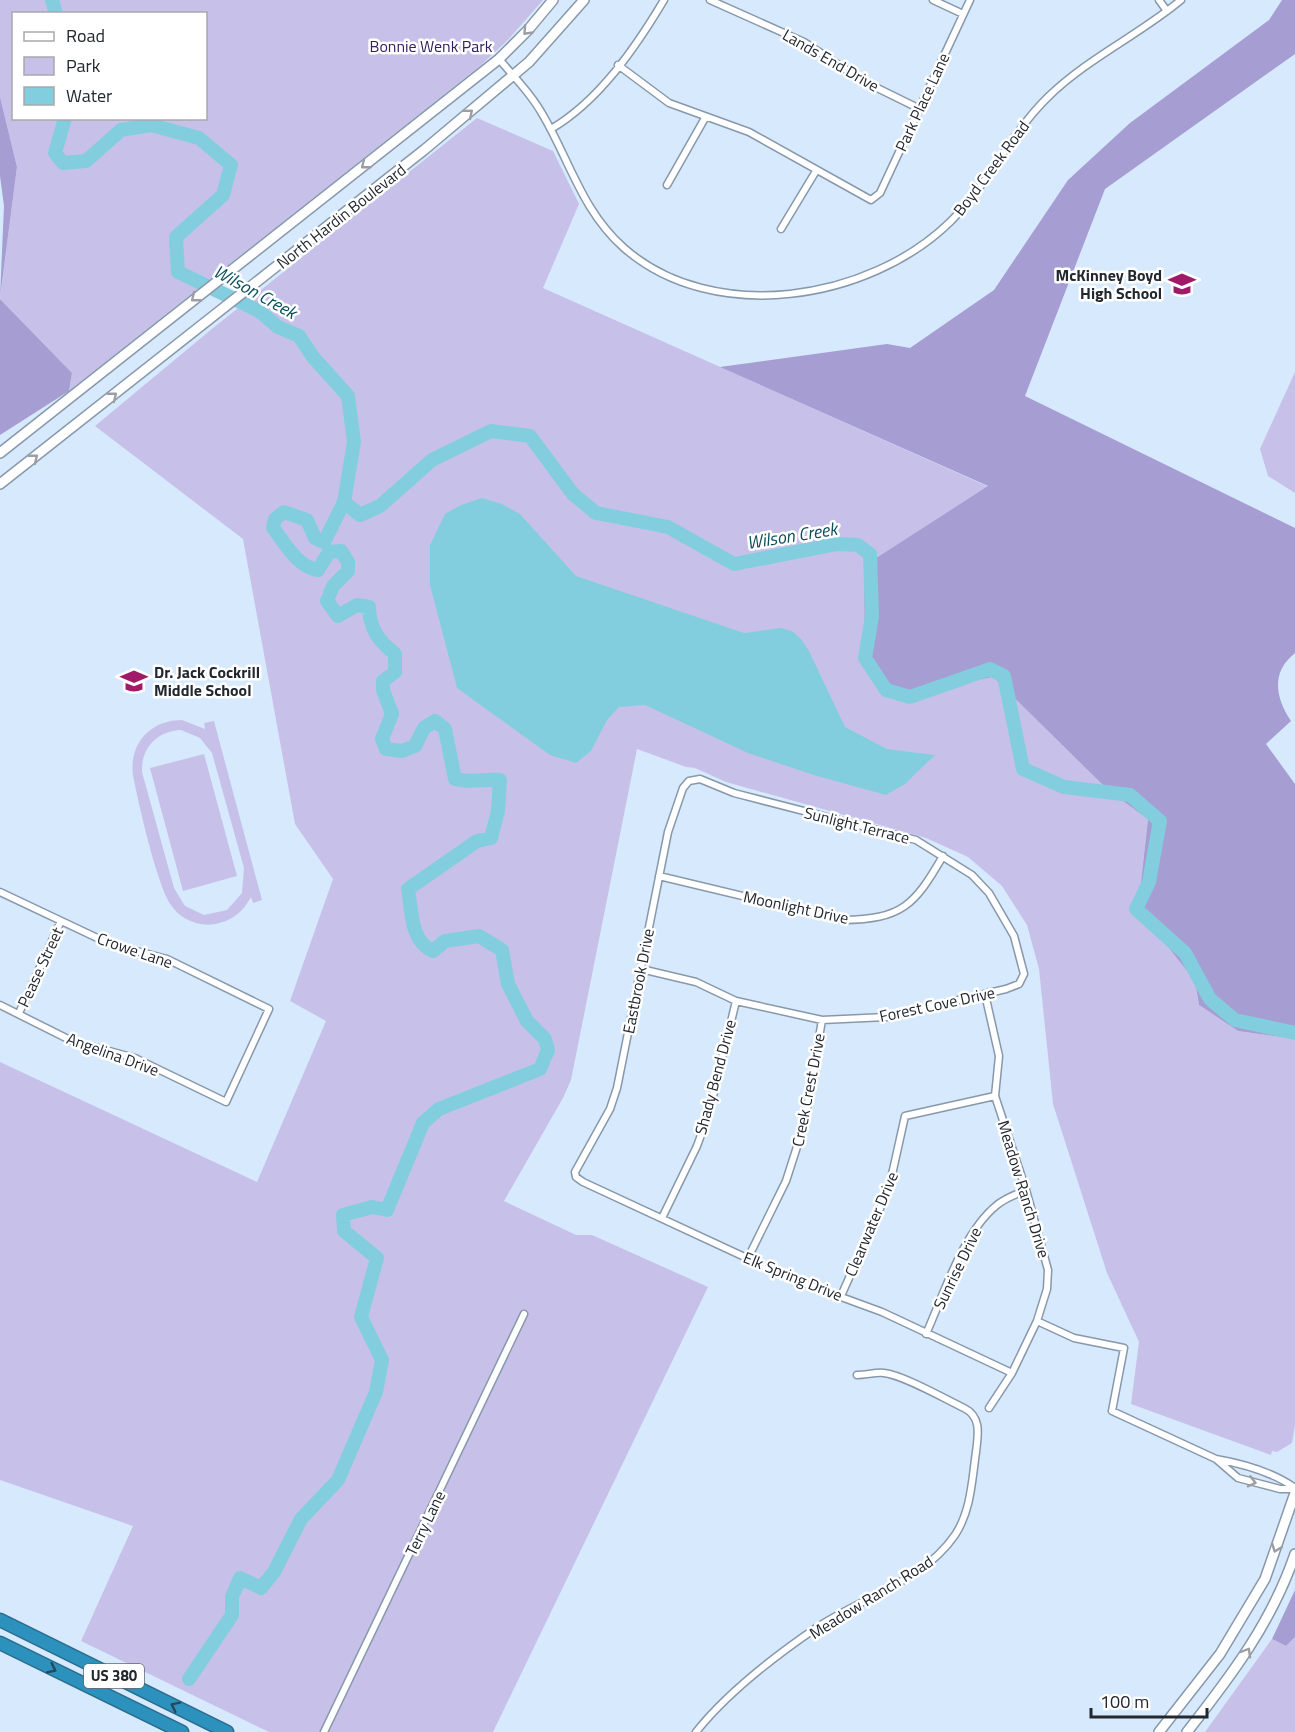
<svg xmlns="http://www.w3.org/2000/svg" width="1295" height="1732" font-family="'Titillium Web',sans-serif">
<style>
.green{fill:#c7c1ea;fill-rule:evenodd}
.forest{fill:#a69dd3}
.water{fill:#83cede}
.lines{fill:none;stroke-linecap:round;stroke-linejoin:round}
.river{stroke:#83cede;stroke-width:14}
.street-casing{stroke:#8898ab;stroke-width:9}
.secondary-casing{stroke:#8898ab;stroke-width:12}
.highway-casing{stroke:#296c8b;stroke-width:15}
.street{stroke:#fff;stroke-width:6}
.secondary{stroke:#fff;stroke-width:9}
.highway{stroke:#2d91bd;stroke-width:12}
.oneway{stroke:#9c9ea1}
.oneway2{stroke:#25485a}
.labels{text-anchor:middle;stroke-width:5;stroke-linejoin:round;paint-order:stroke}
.shield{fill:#fff;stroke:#64686d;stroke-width:1.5}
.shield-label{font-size:15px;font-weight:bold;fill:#22282f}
.park-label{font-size:16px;fill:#322160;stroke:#fff}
.street-label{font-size:16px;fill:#22282f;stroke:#fff}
.poi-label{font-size:16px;font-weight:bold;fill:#22282f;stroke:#fff;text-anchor:end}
.water-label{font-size:18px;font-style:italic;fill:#0a4e59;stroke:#fff}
</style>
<rect width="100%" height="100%" fill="#d7e9fd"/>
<path class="green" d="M0,0H543L508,40L479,67L69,391L72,373L0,299L17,167L0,97ZM14,14H206V118H14Z
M477,118L553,151L579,204L543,288L989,487L976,495L892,697L993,677L1109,791L1148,819L1141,882L1142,914L1195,981L1199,1005L1238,1031L1295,1039V1425L1292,1443L1277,1452L1272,1451L1271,1455L1131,1404L1139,1342L1107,1273L1053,1104L1039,969L1027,925L1002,886L968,857L926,838L726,782L695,768L686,767L637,749L571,1080L563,1098L504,1201L576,1235H592L708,1287L493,1732H269L81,1641L133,1526L0,1480V1062L257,1182L326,1021L290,1001L333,879L295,824L243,539L95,426L213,328Z
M1295,372V493L1268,476L1260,449Z
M182,720L205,729L204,723L214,721L262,900L253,903L251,897C243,912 232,921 215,924C198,927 180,919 171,905C157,885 138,802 133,775C129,744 150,720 182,720ZM181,730L200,738L212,753L244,868L242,893L227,910L204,915L185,906L174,888L142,772C141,748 157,731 181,730Z
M204,754L237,876L183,891L150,768Z
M1295,1637V1732H1205L1272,1639L1286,1646Z"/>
<path class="forest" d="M1282,0H1295V54L1105,189L1025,396L1295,528V653C1271,672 1275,697 1291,721L1266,744L1295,784V1039L1238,1031L1199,1005L1195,981L1142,914L1141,882L1148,819L1109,791L993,677L892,697L865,647L864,566L988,486L720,367L887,344L910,348L994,290L1068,180L1130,123L1269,20Z
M0,97L17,167L0,298L4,206L0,176Z
M0,299L72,373L69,391L0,435Z
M1295,1590V1637L1286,1646L1272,1639Z"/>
<path class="water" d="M482,498L502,504L520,514L576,576L744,633L780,628L792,631L801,639L809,651L845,727L887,749L935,755L905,784L886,795L817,776L748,753L645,705L619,707L607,720L591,751L576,763L550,755L457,688L430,585V545L445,514L461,505Z"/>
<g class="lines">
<path class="river" d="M52,0L56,14
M65,118L55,153L63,163L86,161L121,130L151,125L199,138L231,165L223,195L176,237L178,272L259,311L278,327L299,336L313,357L348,396L354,442L344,502L360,515L380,506L432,460L491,431L530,436L573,494L596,513L668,527L734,564L837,544L858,545L870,554L872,616L865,658L886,690L910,697L990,669L1004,676L1023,769L1064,787L1130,795L1160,821L1149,882L1136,909L1185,953L1210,999L1235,1020L1295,1033
M189,1679L232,1615V1597L240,1578L261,1588L274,1572L301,1519L338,1480L376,1392L382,1360L361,1317L377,1258L344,1231L343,1215L372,1207L387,1210L423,1123L439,1109L540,1069L548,1050L545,1039L527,1021L508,984L502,950L479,936L445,941L433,951C410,941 412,911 408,889L477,841L491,838L498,811L500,780C484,779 468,783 455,779L445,729L435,721L424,728L415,746L402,751L386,749L382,739L392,714L383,690V681L395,672V654C378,640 370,630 369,607L357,605L338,616L327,601L333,586L348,571V562L341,551L329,552L318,570C298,568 285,543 273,528L275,519L284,512L307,520L315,538L324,542L344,502"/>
<defs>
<path id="street" d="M710,0L804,42L865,82L918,108
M933,0L963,14
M1159,0L1167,11
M499,59C515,78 532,95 544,117C570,162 583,212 624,248C713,326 869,301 950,222C988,185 1010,134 1048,97C1088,58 1139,35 1181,0
M618,65L669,103L749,132L871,200L880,193L970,0
M551,129C599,101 636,47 664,0
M667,185L705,118
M781,229L816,171
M659,876L843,920C902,919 914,906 943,856
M0,892L110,944L167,959L269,1009L226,1102L135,1058L72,1041L0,1005
M641,969L696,982L736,1001L822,1020L886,1017L1006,989L1019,984L1024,974L1014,936L989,893L972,875L916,840L734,793L700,779L689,781L683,788L668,832L617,1088L610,1109L575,1172L576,1177L583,1182L792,1279L882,1312L1012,1373
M985,994L999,1056L995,1096L1026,1190L1048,1270L1047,1289L1037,1321L1012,1373L989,1408
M19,1013L61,921
M662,1218L697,1146L709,1113L736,1001
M748,1258L786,1181L804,1125L822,1020
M841,1296L889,1188L905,1116L995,1096
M1037,1321L1074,1338L1124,1348L1112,1411L1216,1459L1238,1478L1280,1489H1295
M926,1334C944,1294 963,1232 997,1205C1005,1198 1017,1194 1026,1190
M1216,1459C1244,1464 1273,1472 1295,1488
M324,1732L524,1314
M696,1732C727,1693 775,1656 816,1628C861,1598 924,1581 955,1535C971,1511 972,1480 976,1452C978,1435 982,1417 964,1408C945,1399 903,1375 884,1373C876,1372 866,1375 857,1375"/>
<path id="secondary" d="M0,453L499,59L528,30L553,0
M0,484L424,150L529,62L584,0
M1159,1732L1220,1654L1265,1579L1295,1493
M1187,1732C1231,1676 1272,1622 1295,1554"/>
<path id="highway" d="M0,1620L227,1732
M0,1643L182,1732"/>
</defs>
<use href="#street" class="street-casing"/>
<use href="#secondary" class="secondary-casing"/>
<use href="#highway" class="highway-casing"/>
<use href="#street" class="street"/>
<use href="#secondary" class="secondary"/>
<use href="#highway" class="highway"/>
</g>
<defs><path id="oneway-chevron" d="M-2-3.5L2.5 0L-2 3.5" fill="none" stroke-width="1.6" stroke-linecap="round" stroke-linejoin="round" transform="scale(1.5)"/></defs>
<g class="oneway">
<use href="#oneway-chevron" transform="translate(527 31) rotate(133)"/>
<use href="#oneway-chevron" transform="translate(469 113) rotate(-40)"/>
<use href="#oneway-chevron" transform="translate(365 165) rotate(142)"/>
<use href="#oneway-chevron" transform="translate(195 298) rotate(142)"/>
<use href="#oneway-chevron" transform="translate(113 396) rotate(-38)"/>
<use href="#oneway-chevron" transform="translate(34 458) rotate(-38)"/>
<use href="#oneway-chevron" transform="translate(1252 1482) rotate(14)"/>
<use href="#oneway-chevron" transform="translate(1276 1548) rotate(110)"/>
<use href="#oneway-chevron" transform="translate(1247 1652) rotate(-60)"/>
</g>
<g class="oneway2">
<use href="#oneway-chevron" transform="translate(52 1669) rotate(26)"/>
<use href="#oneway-chevron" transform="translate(175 1706) rotate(-154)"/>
</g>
<defs>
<symbol id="school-bare" viewBox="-9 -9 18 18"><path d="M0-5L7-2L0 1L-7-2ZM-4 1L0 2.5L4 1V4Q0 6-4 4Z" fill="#a01a68" stroke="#fff" stroke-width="2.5" paint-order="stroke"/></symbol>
</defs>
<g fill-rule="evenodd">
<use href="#school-bare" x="1163" y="265" width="38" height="38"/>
<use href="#school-bare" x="115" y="662" width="38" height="38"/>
</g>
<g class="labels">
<rect class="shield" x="84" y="1664" width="60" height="24" rx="4.5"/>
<g class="shield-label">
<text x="114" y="1681">US 380</text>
</g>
<g class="park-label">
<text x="431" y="52">Bonnie Wenk Park</text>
</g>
<g class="street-label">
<text transform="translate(831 60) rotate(30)" y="6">Lands End Drive</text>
<text transform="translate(922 102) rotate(-65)" y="6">Park Place Lane</text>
<text transform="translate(991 168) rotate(-53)" y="6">Boyd Creek Road</text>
<text transform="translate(341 216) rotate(-38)" y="6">North Hardin Boulevard</text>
<text transform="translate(857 825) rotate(14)" y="6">Sunlight Terrace</text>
<text transform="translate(796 907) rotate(12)" y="6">Moonlight Drive</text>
<text transform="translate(135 950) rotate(19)" y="6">Crowe Lane</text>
<text transform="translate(40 967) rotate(-65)" y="6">Pease Street</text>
<text transform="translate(638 981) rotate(-79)" y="6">Eastbrook Drive</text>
<text transform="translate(937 1004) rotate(-12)" y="6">Forest Cove Drive</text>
<text transform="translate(113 1054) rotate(20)" y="6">Angelina Drive</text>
<text transform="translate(715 1077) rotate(-75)" y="6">Shady Bend Drive</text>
<text transform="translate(808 1090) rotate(-79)" y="6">Creek Crest Drive</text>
<text transform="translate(1024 1189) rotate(73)" y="6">Meadow Ranch Drive</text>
<text transform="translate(871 1224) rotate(-67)" y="6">Clearwater Drive</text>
<text transform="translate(957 1268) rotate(-64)" y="6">Sunrise Drive</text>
<text transform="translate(793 1276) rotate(22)" y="6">Elk Spring Drive</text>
<text transform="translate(425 1523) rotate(-64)" y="6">Terry Lane</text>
<text transform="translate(871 1597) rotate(-32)" y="6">Meadow Ranch Road</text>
</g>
<g class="poi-label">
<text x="1162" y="281">McKinney Boyd<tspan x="1162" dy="18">High School</tspan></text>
<text x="154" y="678" text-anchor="start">Dr. Jack Cockrill<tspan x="154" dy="18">Middle School</tspan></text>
</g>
<g class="water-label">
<text transform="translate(255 292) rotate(29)" y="6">Wilson Creek</text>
<text transform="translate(792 536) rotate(-9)" y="6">Wilson Creek</text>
</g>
</g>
<rect x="12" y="12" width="195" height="108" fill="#ffffff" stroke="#a7a9ac" stroke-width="1.5"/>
<rect x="24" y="32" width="30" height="9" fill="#ffffff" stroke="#a7a9ac" stroke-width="1.5"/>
<text x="66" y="42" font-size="18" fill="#22282f">Road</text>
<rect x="24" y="57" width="30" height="18" fill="#c7c1ea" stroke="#a7a9ac" stroke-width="1.5"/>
<text x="66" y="72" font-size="18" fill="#22282f">Park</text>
<rect x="24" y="87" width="30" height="18" fill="#83cede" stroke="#a7a9ac" stroke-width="1.5"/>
<text x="66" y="102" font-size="18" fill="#22282f">Water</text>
<path d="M1091 1708v9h116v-9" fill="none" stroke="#22282f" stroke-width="3"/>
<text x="1100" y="1708" font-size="18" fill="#22282f" stroke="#ffffff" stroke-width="4.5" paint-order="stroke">100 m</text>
</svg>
